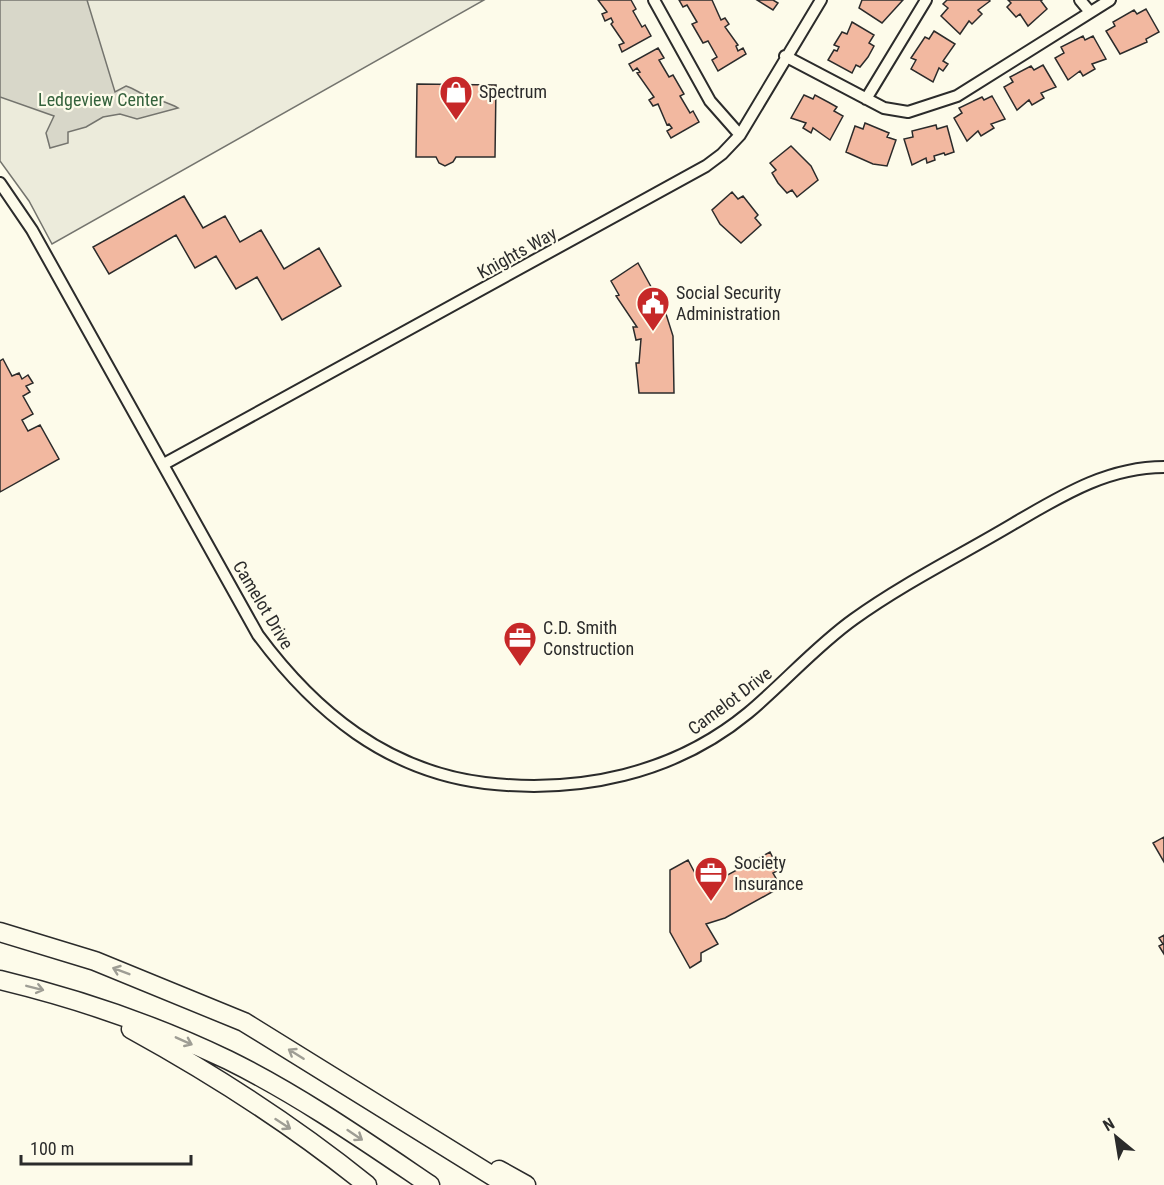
<svg xmlns="http://www.w3.org/2000/svg" width="1164" height="1185" font-family="'Roboto Condensed',sans-serif">
<style>
.green{fill:#ecebdb;stroke:#74746e;stroke-width:1.5}
.water{fill:#d8d7c9;stroke:#74746e;stroke-width:1.5}
.building{fill:#f2b8a0;stroke:#2b2b2b;stroke-width:1.5}
.lines{fill:none;stroke-linecap:round;stroke-linejoin:round}
.minor-casing{stroke:#2b2b2b;stroke-width:14}
.motorway-casing{stroke:#2b2b2b;stroke-width:21}
.minor{stroke:#fdfbea;stroke-width:10}
.motorway{stroke:#fdfbea;stroke-width:18}
.oneway{stroke:#9e9d94}
.labels{text-anchor:middle;stroke-width:4.5;stroke-linejoin:round;paint-order:stroke}
.poi-label{font-size:18px;fill:#2b2b2b;stroke:#fdfbea;text-anchor:start}
.park-label{font-size:18px;fill:#34623c;stroke:#fdfbea}
.street-label{font-size:18px;fill:#2b2b2b;stroke:#fdfbea}
</style>
<rect width="100%" height="100%" fill="#fdfbea"/>
<path class="green" d="M0,0H484L52,244L29,201L0,161Z"/>
<path class="water" d="M0,0H87L115,92L126,86C135,89 141,94 149,97C159,101 168,102 178,108L137,119L120,114L103,117L86,127L68,132V143L50,148L46,133L54,116L0,97Z"/>
<path class="building" d="M598,0H631L636,9L633,11L642,27L645,25L651,36L622,52L619,45L624,43L611,24L613,22L611,18L605,21L602,14L607,12Z
M679,0H712L721,20L725,18L729,24L725,27L738,45L736,46L738,51L743,48L746,54L718,71L712,60L717,57L708,41L703,43L692,24L697,22L687,5L683,7Z
M757,0H773L778,3L773,10Z
M862,0H903L882,23L859,8Z
M947,0H989L990,1L978,10L982,14L972,24L969,21L960,34L941,16L948,8L943,4Z
M1008,0H1042L1041,1L1047,9L1028,26L1020,14L1016,17L1007,7L1011,3Z
M1146,9L1159,32L1146,39L1147,42L1120,54L1106,31L1115,26L1113,22L1134,10L1137,14Z
M852,22L874,35L869,43L874,46L868,57L860,67L856,65L852,73L828,60L834,50L837,51L839,47L834,45L842,32L847,34Z
M934,31L955,44L943,61L948,64L943,71L939,68L933,82L911,69L916,60L911,58L925,37L929,39Z
M1083,36L1085,40L1093,36L1106,59L1092,64L1095,69L1083,76L1080,71L1068,80L1055,58L1064,53L1061,47Z
M658,48L664,58L659,60L669,77L673,75L684,94L680,96L690,113L693,111L699,122L671,138L667,131L672,128L669,124L667,125L658,104L653,106L649,100L654,97L637,73L640,72L637,68L633,71L629,64Z
M1043,65L1056,87L1041,93L1044,98L1032,105L1029,100L1017,110L1004,87L1013,82L1010,77L1031,66L1034,70Z
M417,84L496,85L495,157H456L453,162L445,166L439,163L436,157H416Z
M804,95L813,99L815,95L828,102L837,107L834,111L843,116L830,140L813,128L811,133L803,128L806,123L791,118Z
M992,96L1005,119L991,124L994,128L981,136L978,131L967,141L954,118L962,113L959,108L982,97L984,100Z
M865,123L889,133L887,137L896,140L887,166L873,164L846,152L855,126L863,129Z
M936,125L937,129L947,126L954,152L945,155L944,153L934,156L935,160L927,163L926,158L912,165L904,139L913,137L912,131Z
M791,146L811,166L818,180L797,197L792,190L787,193L778,183L772,173L776,170L770,163Z
M732,192L738,199L743,196L758,215L755,218L761,225L741,243L720,224L712,210Z
M184,196L203,228L225,216L240,242L261,230L284,269L319,248L341,286L282,320L257,277L236,289L216,256L195,268L176,235L109,274L93,247Z
M638,263L666,314L673,336L674,393H639L636,363H639L641,339L636,340L633,327H637L616,296L619,295L611,281Z
M3,359L12,376L19,373L22,379L28,375L33,383L26,386L30,392L23,396L33,414L22,420L28,431L40,425L59,459L0,492V361Z
M1164,837V862L1153,843Z
M770,852L779,870L773,873L781,887L725,918L706,924L718,944L701,953V961L690,968L670,932V870L688,860L696,875H706L711,884Z
M1164,935V954L1159,946L1163,944L1159,938Z"/>
<g class="lines">
<defs>
<path id="minor" d="M654,0L710,101L740,135
M1080,0L1090,12
M785,56L884,108L908,112L957,96L1110,0
M866,99L926,0
M0,183L32,230L258,635C315,712 387,771 485,783C579,794 674,774 748,713C784,683 816,646 854,619C904,583 961,555 1013,524C1061,496 1107,467 1164,467
M164,464L706,166L722,154L740,135L821,0"/>
<path id="motorway" d="M0,932L95,961L244,1022L507,1185
M0,980C79,999 155,1025 228,1060C299,1095 365,1141 430,1185
M131,1029C213,1074 294,1126 367,1185
M499,1170L526,1185"/>
</defs>
<use href="#minor" class="minor-casing"/>
<use href="#motorway" class="motorway-casing"/>
<use href="#minor" class="minor"/>
<use href="#motorway" class="motorway"/>
</g>
<defs><path id="oneway-shaft" d="M-6 0H5M1.5-3L5.5 0L1.5 3" fill="none" stroke-width="1.6" stroke-linecap="round" stroke-linejoin="round" transform="scale(1.5)"/></defs>
<g class="oneway">
<use href="#oneway-shaft" transform="translate(121 971) rotate(-159)"/>
<use href="#oneway-shaft" transform="translate(35 988) rotate(14)"/>
<use href="#oneway-shaft" transform="translate(184 1041) rotate(24)"/>
<use href="#oneway-shaft" transform="translate(296 1054) rotate(-148)"/>
<use href="#oneway-shaft" transform="translate(283 1124) rotate(33)"/>
<use href="#oneway-shaft" transform="translate(355 1135) rotate(34)"/>
</g>
<defs>
<symbol id="shop-pin" viewBox="-11 -11 22 30"><path d="M0 17L-7.5 6A9.5 9.5 0 1 1 7.5 6Z" fill="#c62828" stroke="#fdfbea"/><path d="M-5-2.5h2.3a2.7 3.5 0 0 1 5.4 0H5L5.5 6h-11ZM-1.5-2.5h3a1.5 2.3 0 0 0-3 0Z" fill="#fff"/></symbol>
<symbol id="civic-pin" viewBox="-11 -11 22 30"><path d="M0 17L-7.5 6A9.5 9.5 0 1 1 7.5 6Z" fill="#c62828" stroke="#fdfbea"/><path d="M-.6-6.5H3V-4.5H.6V-3L4-1V1h2V6H-6V1h2V-1L-.6-3ZM-1.2 2.5V6h2.4V2.5Z" fill="#fff"/></symbol>
<symbol id="office-pin" viewBox="-11 -11 22 30"><path d="M0 17L-7.5 6A9.5 9.5 0 1 1 7.5 6Z" fill="#c62828" stroke="#fdfbea"/><path d="M-6-3h4V-5.5h4V-3h4V5H-6ZM-1-4.5V-3h2v-1.5ZM-6 0V1H6V0Z" fill="#fff"/></symbol>
</defs>
<g fill-rule="evenodd">
<use href="#shop-pin" x="437" y="73" width="38" height="52"/>
<use href="#civic-pin" x="634" y="284" width="38" height="52"/>
<use href="#office-pin" x="501" y="619" width="38" height="52"/>
<use href="#office-pin" x="692" y="854" width="38" height="52"/>
</g>
<g class="labels">
<g class="poi-label">
<text x="479" y="98">Spectrum</text>
<text x="676" y="299">Social Security<tspan x="676" dy="21">Administration</tspan></text>
<text x="543" y="634">C.D. Smith<tspan x="543" dy="21">Construction</tspan></text>
<text x="734" y="869">Society<tspan x="734" dy="21">Insurance</tspan></text>
</g>
<g class="park-label">
<text x="101" y="106">Ledgeview Center</text>
</g>
<g class="street-label">
<text transform="translate(517 253) rotate(-29)" y="6">Knights Way</text>
<text transform="translate(263 605) rotate(59)" y="6">Camelot Drive</text>
<text transform="translate(730 701) rotate(-37)" y="6">Camelot Drive</text>
</g>
</g>
<g transform="translate(1116 1137) rotate(330)" stroke="#fdfbea" stroke-width="4.5" paint-order="stroke">
<path d="M0-4.5L10 22L0 15L-10 22Z" fill="#2b2b2b"/>
<text y="-9" font-size="16" font-weight="bold" text-anchor="middle" fill="#2b2b2b">N</text>
</g>
<path d="M21 1155v9h170v-9" fill="none" stroke="#2b2b2b" stroke-width="3"/>
<text x="30" y="1155" font-size="18" fill="#2b2b2b" stroke="#fdfbea" stroke-width="4.5" paint-order="stroke">100 m</text>
</svg>
